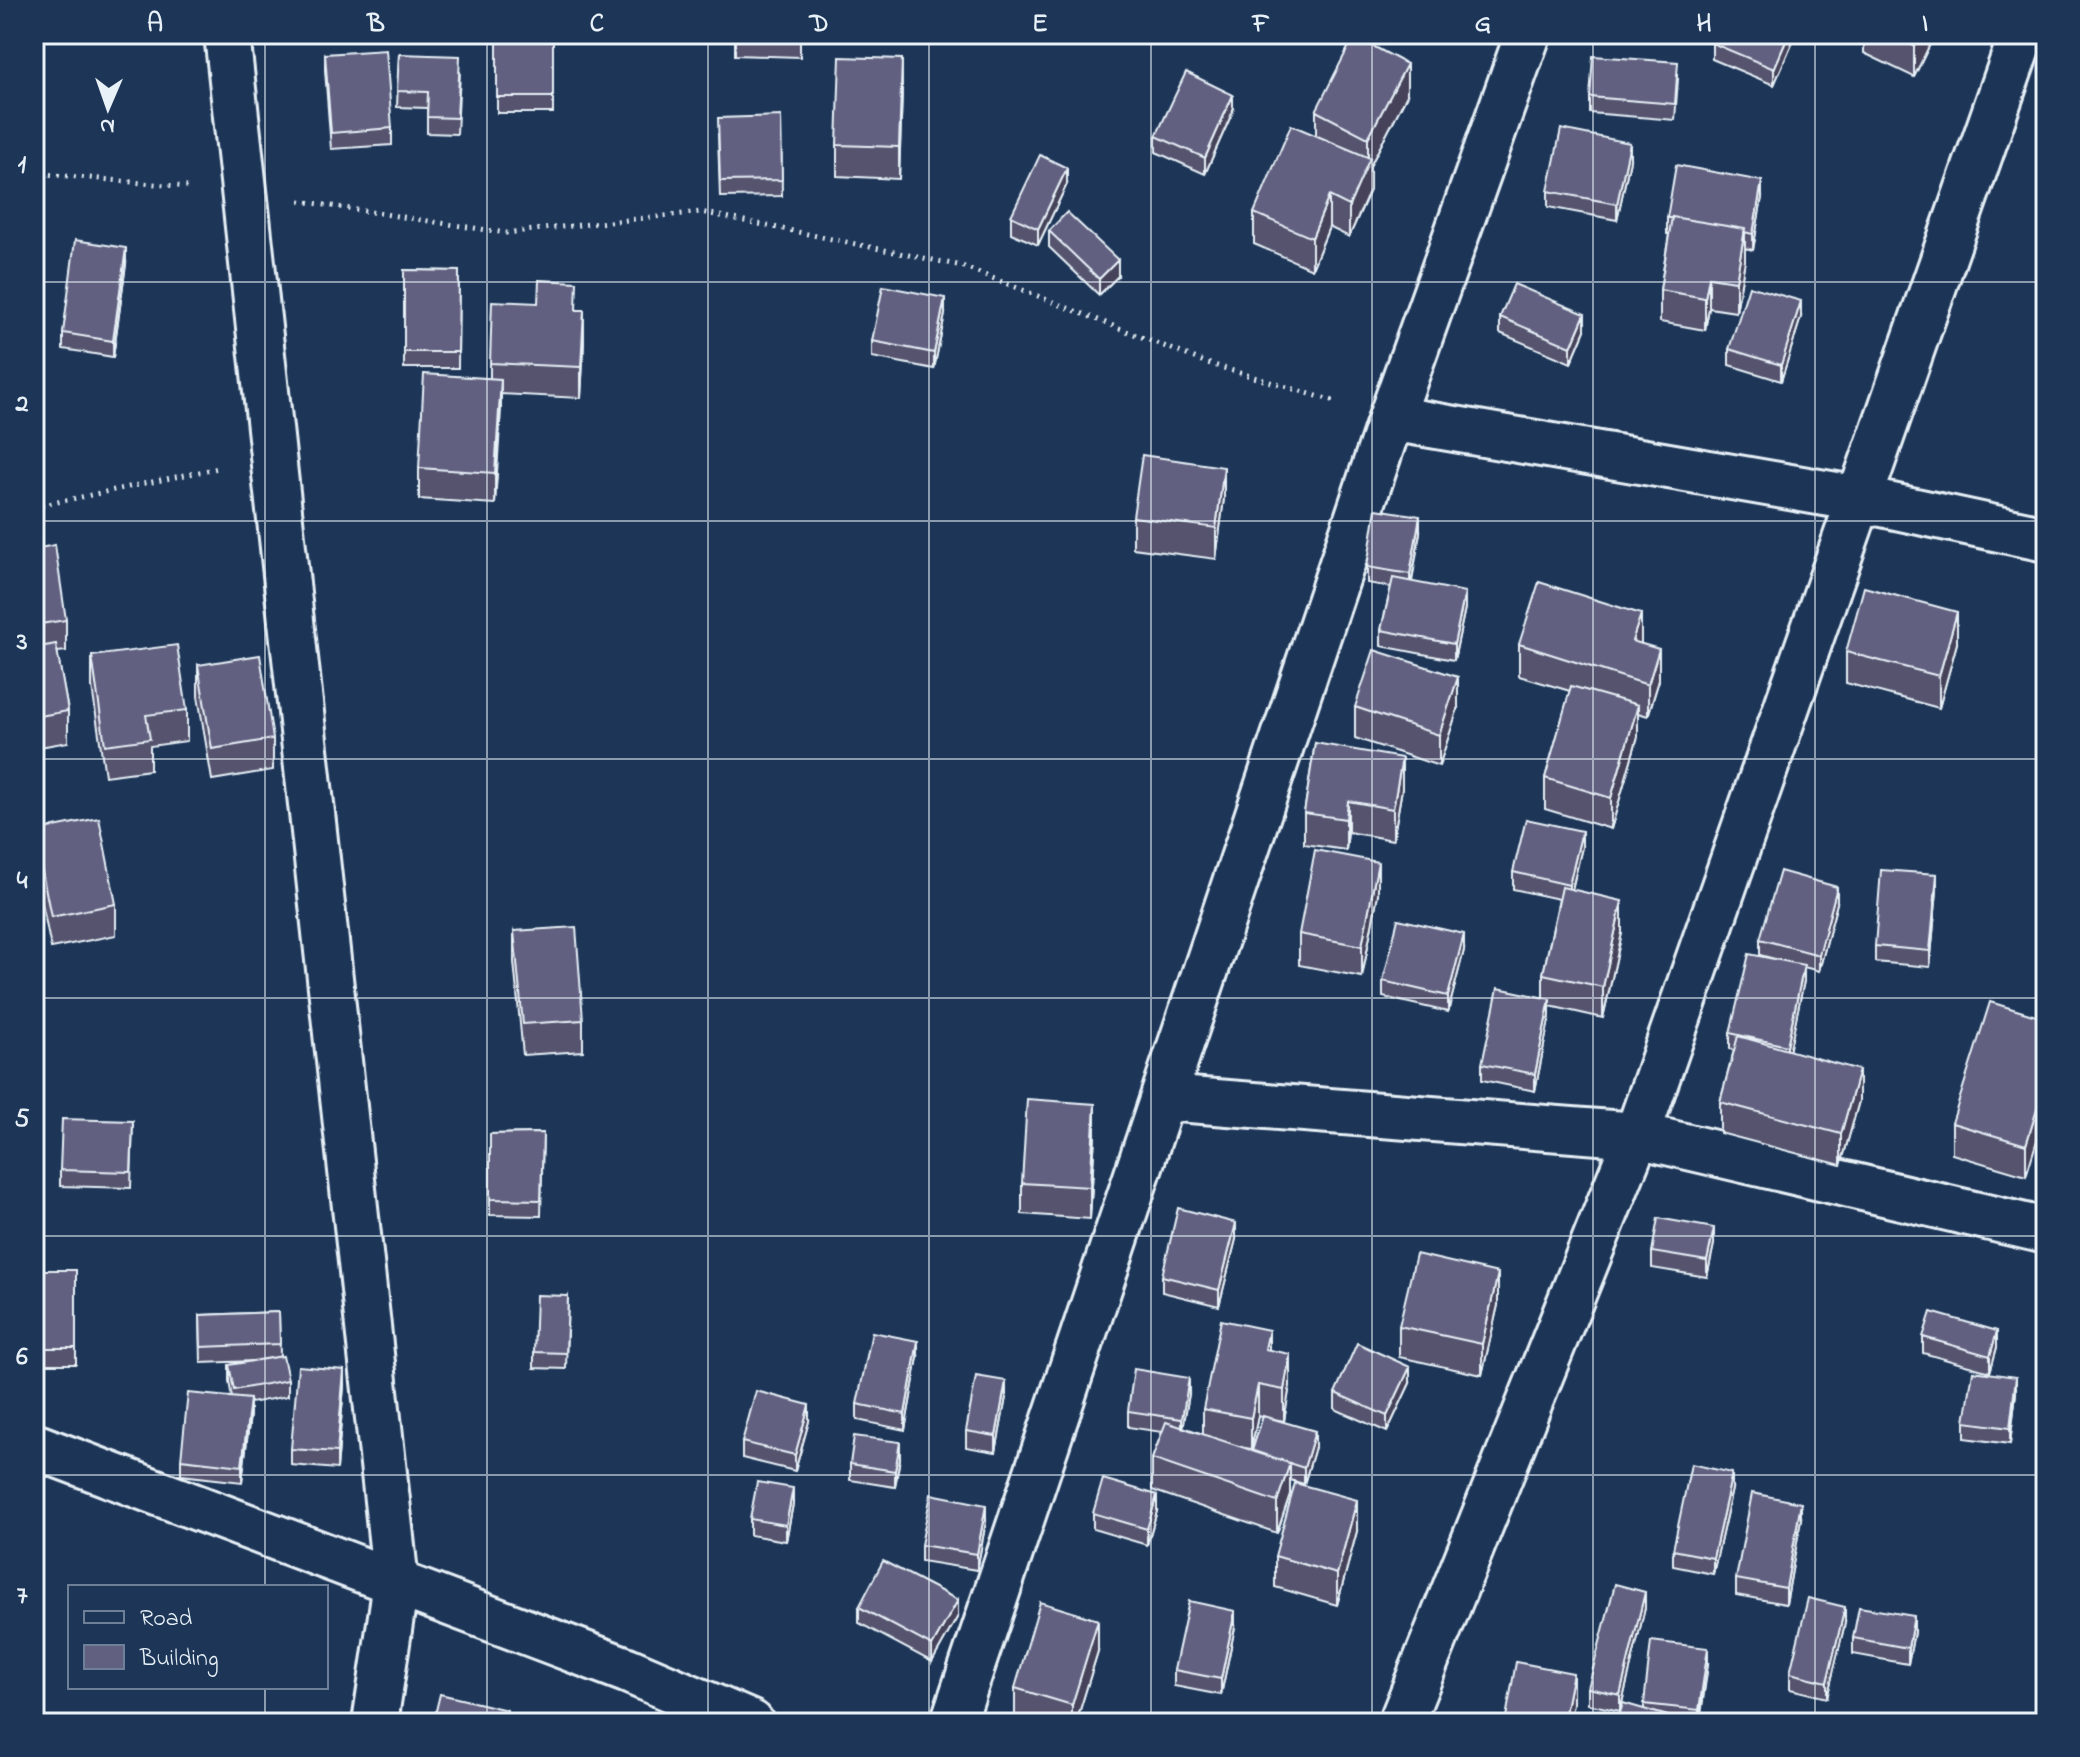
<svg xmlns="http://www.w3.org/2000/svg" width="2080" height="1757" font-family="'Indie Flower',sans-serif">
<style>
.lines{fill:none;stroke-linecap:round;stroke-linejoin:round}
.street-casing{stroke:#e8f1f8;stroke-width:50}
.path{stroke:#e8f1f8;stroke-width:5;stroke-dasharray:2 6;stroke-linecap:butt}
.street{stroke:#1d3557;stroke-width:44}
.wall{fill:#54536e;stroke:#e8f1f8;stroke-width:2;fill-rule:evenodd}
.shaded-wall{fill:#45435a;stroke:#e8f1f8;stroke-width:2}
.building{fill:#626080;stroke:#e8f1f8;stroke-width:2}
.grid{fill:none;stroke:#e8f1f8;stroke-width:2;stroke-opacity:0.55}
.neatline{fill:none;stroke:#e8f1f8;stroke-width:3}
.grid-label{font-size:26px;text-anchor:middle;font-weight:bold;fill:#e8f1f8}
</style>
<rect width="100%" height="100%" fill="#1d3557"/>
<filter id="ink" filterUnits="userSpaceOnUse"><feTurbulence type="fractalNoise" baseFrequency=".0125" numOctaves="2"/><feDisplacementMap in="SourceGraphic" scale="16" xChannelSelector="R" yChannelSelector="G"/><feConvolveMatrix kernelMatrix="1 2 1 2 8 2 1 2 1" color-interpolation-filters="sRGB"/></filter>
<g filter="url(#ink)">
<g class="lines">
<defs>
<path id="street" d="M227,34L396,1583L375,1723
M1391,418L1859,499L2046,539
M1164,1098L1637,1135L2046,1231
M34,1446L627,1670L751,1723
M953,1723L1391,418L1528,34
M1401,1723L1637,1135L2022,34"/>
</defs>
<use href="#street" class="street-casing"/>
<path class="path" d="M34,173L187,187
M300,201L506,233L701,212L962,266L1207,363L1337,402
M34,507L218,468"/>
<use href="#street" class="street"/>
</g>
<path class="wall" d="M497,34H553V113H497Z
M735,34H800V57L735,55Z
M1716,34H1796L1774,85L1712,59V43Z
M1864,34H1935L1914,77L1864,53Z
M325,54L392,128V145L331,149L325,70Z
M399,54L460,72L457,134L427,133V108L397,107Z
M1678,79L1675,120L1590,113V97Z
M902,91L899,179L837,176V145Z
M1407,95L1370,166V190L1349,237L1329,227L1312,269L1254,244V213L1316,136V111Z
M1233,111L1205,174L1156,152V136Z
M781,116L782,196L720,197L718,134Z
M1630,160L1617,220L1548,207V191Z
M1067,184L1038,245L1011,233V216Z
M1762,197L1753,250L1745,248V260L1736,312L1709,308L1705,330L1660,322V290L1669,234H1667V218Z
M1049,231L1118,276L1099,295L1049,247Z
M126,264L113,357L63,349V333Z
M404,270L459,271L458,368H404Z
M577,310L584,342L581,398L501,394L495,504L419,499V468L490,379V363Z
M945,314L934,369L872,357V341Z
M1500,317L1585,330L1571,363L1500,333Z
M1801,317L1781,381L1729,365V349Z
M1224,498L1216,559L1133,548V517Z
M1420,532L1412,582L1465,608L1454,660L1381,646V630L1391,587L1367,583V567Z
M34,549L66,620V651L57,652L68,711V742L34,748Z
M1641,643L1659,680L1648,716L1638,713V736L1611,829L1545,809V778L1570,691L1519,676V644Z
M1957,643L1939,708L1846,683V652Z
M92,656L187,710V741L150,746V770L105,776L92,687Z
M198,665L273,739V770L212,780L198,696Z
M1355,707L1458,708L1439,766L1355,738Z
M1315,743L1402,789L1393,840L1348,832L1346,850L1304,844V813Z
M34,831L116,904V935L51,948L34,863Z
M1582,847L1572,890L1622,933L1603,1018L1550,1006V1015L1535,1091L1482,1080V1064L1543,997V974L1559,899L1513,889V872Z
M1937,890L1930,967L1875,962V946Z
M1378,894L1362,977L1299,965V934Z
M1837,903L1819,971L1804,967V981L1789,1050L1859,1101L1841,1165L1720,1133V1102L1734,1050L1730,1049V1033L1779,960L1760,955V939Z
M514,931L583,1020V1051L523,1055L514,962Z
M1464,950L1448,1012L1383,997V981Z
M2046,1019L2026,1176L1952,1154V1123Z
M133,1121L131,1188L60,1186V1170Z
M543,1133L541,1216L490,1215V1134Z
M1095,1135L1090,1219L1022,1214V1183Z
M1236,1239L1219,1306L1162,1292V1276Z
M1714,1244L1707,1277L1652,1268V1252Z
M42,1270H76V1364H44Z
M568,1296L566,1369L534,1368V1352Z
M1498,1305L1482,1375L1399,1357V1326Z
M279,1312L280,1356L288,1380V1396L250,1403V1415L242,1482L181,1475V1459L232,1398L229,1381V1365L254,1361L201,1363L200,1315Z
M1923,1337L1997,1347L1990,1372L1923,1353Z
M1269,1350L1290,1385L1284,1421L1269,1418L1315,1447L1304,1484L1290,1480V1494L1277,1533L1152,1490V1459L1162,1432L1128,1427V1411L1189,1394L1183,1427L1203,1434V1409ZM1258,1416L1263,1417L1252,1451L1245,1448L1251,1449Z
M918,1357L905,1430L857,1420V1404Z
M1410,1383L1387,1432L1335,1409V1393Z
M344,1386L337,1469L291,1465V1449Z
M2016,1393L2010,1444L1965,1438V1422Z
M1006,1397L996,1452L966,1447V1431Z
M809,1421L795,1471L742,1458V1442Z
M900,1458L895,1487L850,1480V1464Z
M1732,1489L1713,1574L1673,1566V1550Z
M793,1504L786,1541L750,1535V1519Z
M1157,1511L1147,1545L1093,1529V1513Z
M1801,1519L1786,1604L1736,1595V1579Z
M986,1521L977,1570L921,1561V1545Z
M1357,1531L1337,1605L1275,1587V1556Z
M859,1607L958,1616L932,1662L859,1623Z
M1645,1608L1620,1711L1588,1704V1688Z
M1845,1623L1827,1698L1790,1689V1673Z
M1235,1627L1221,1695L1174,1686V1670Z
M1914,1632L1908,1664L1853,1654V1638Z
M1098,1651L1076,1723H1027L1015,1720V1688Z
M1708,1664L1700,1723H1617L1644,1709V1704Z"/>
<path class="shaded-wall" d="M1789,34H1796L1774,85V69Z
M1920,34H1935L1914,77V46Z
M902,59V91L899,179V147Z
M1407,64V95L1370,166V190L1349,237V206L1368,162V138Z
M1233,95V111L1205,174V158Z
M1630,143V160L1617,220V204Z
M1067,168V184L1038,245V229Z
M1762,181V197L1753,250V234Z
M1329,196V227L1312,269V238Z
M1745,229V260L1736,312V281Z
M126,248V264L113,357V341Z
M1118,260V276L1099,295V279Z
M1709,277V308L1705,330V298Z
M945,298V314L934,369V353Z
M1801,301V317L1781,381V365Z
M584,310V342L581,398V367Z
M1585,314V330L1571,363V347Z
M501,379V410L495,504V473Z
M1224,467V498L1216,559V528Z
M1420,516V532L1410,590V574Z
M1465,592V608L1454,660V644Z
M1957,612V643L1939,708V676Z
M1641,614V645L1632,641Z
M1659,649V680L1648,716V685Z
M1458,677V708L1439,766V735Z
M1638,705V736L1611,829V798Z
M1402,758V789L1393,840V809Z
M1348,801V832L1346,850V819Z
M1582,831V847L1569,901V885Z
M1378,862V894L1362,977V946Z
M1937,874V890L1930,967V951Z
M1837,887V903L1819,971V955Z
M1622,901V933L1603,1018V987Z
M1464,934V950L1448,1012V996Z
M1804,965V981L1787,1062V1046Z
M1550,999V1015L1535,1091V1074Z
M1859,1070V1101L1841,1165V1134Z
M2046,1080V1111L2026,1176V1145Z
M1095,1104V1135L1090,1219V1187Z
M1236,1223V1239L1219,1306V1290Z
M1714,1228V1244L1707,1277V1261Z
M1498,1273V1305L1482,1375V1344Z
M1269,1330V1361L1265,1349Z
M1997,1331V1347L1990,1372V1356Z
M918,1341V1357L905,1430V1414Z
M1290,1354V1385L1284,1421V1390Z
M1410,1367V1383L1387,1432V1416Z
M344,1370V1386L337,1469V1452Z
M2016,1377V1393L2010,1444V1428Z
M1189,1378V1394L1182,1435V1419Z
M1006,1381V1397L996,1452V1436Z
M1258,1385V1416L1251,1449V1418Z
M250,1399V1415L242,1482V1466Z
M809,1405V1421L795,1471V1455Z
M1315,1431V1447L1304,1484V1468Z
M900,1442V1458L895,1487V1471Z
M1290,1463V1494L1277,1533V1502Z
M1732,1473V1489L1713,1574V1558Z
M793,1488V1504L786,1541V1525Z
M1157,1495V1511L1147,1545V1529Z
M1357,1500V1531L1337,1605V1574Z
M1801,1503V1519L1786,1604V1588Z
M986,1505V1521L977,1570V1554Z
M1645,1592V1608L1620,1711V1695Z
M958,1600V1616L932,1662V1646Z
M1845,1607V1623L1827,1698V1682Z
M1235,1611V1627L1221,1695V1679Z
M1914,1616V1632L1908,1664V1648Z
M1098,1620V1651L1076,1723H1072V1705Z
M1708,1648V1664L1699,1723V1710Z
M1573,1673V1704L1569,1723H1563Z"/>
<path class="building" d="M497,34H553V97H497Z
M735,34H800V40L735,39Z
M1716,34H1789L1774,69L1712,43Z
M1889,34H1920L1914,46Z
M1354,36L1407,64L1368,138L1316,111Z
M386,50L392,128L331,133L325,54Z
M399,54L460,56L457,118L427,117L428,92L397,91Z
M1593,56L1678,62L1675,104L1590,97Z
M840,57L902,59L899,147L837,145Z
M1186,72L1233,95L1205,158L1156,136Z
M781,116L782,180L720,181L718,118Z
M1291,125L1370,158L1349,206L1329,196L1312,238L1254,213Z
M1561,129L1630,143L1617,204L1548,191Z
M1040,155L1067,168L1038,229L1011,216Z
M1676,165L1762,181L1753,234L1744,232L1745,229L1672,217V218H1667Z
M1067,212L1118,260L1099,279L1049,231Z
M1672,217L1745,229L1736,281L1709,277L1705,298L1660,290Z
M75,240L126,248L113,341L63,333Z
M404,270L459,271L458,352H404Z
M539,280L577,282L576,310H584L581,367L490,363L492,301L538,303Z
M1514,284L1585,314L1571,347L1500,317Z
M883,286L945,298L934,353L872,341Z
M1749,286L1801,301L1781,365L1729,349Z
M424,374L501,379L495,473L419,468Z
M1142,455L1224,467L1216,528L1133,517Z
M1376,509L1420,516L1410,574L1367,567Z
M55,545L66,620L34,625V549Z
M1393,578L1465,592L1454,644L1381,630Z
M1539,582L1641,614L1632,641L1659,649L1648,685L1519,644Z
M1864,587L1957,612L1939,676L1846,652Z
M56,644L68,711L34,717V648Z
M177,645L187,710L146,715L150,739L105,745L92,656Z
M1374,650L1458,677L1439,735L1355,707Z
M260,655L273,739L212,749L198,665Z
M1571,686L1638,705L1611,798L1545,778Z
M1315,743L1402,758L1393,809L1348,801L1346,819L1304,813Z
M99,818L116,904L51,917L34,831Z
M1526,819L1582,831L1569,885L1513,872Z
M1315,850L1378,862L1362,946L1299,934Z
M1881,870L1937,874L1930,951L1875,946Z
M1780,871L1837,887L1819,955L1760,939Z
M1562,887L1622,901L1603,987L1543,974Z
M1398,919L1464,934L1448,996L1383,981Z
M576,927L583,1020L523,1024L514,931Z
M1749,954L1804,965L1787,1046L1730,1033Z
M1498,988L1550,999L1535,1074L1482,1064Z
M1990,1002L2046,1019V1080L2026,1145L1952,1123Z
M1738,1036L1859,1070L1841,1134L1720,1102Z
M1027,1099L1095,1104L1090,1187L1022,1183Z
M62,1119L133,1121L131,1172L60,1170Z
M543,1133L541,1200L490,1199V1134Z
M1178,1208L1236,1223L1219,1290L1162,1276Z
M1658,1218L1714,1228L1707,1261L1652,1252Z
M1416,1254L1498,1273L1482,1344L1399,1326Z
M42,1270H76V1348H44Z
M536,1295L568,1296L566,1353L534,1352Z
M279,1312L280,1344L201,1347L200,1315Z
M1931,1312L1997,1331L1990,1356L1923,1337Z
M1221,1320L1269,1330L1265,1349L1290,1354L1284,1390L1258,1385L1251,1418L1203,1409Z
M872,1332L918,1341L905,1414L857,1404Z
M1357,1343L1410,1367L1387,1416L1335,1393Z
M283,1356L288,1380L234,1390L229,1365Z
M298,1366L344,1370L337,1452L291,1449Z
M1134,1369L1189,1378L1182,1419L1128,1411Z
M1973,1371L2016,1377L2010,1428L1965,1422Z
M976,1376L1006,1381L996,1436L966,1431Z
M756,1391L809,1405L795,1455L742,1442Z
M188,1393L250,1399L242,1466L181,1459Z
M1263,1416L1315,1431L1304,1468L1252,1451Z
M1166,1422L1290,1463L1277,1502L1152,1459Z
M854,1436L900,1442L895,1471L850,1464Z
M1691,1464L1732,1473L1713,1558L1673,1550Z
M1103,1479L1157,1495L1147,1529L1093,1513Z
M757,1482L793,1488L786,1525L750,1519Z
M1295,1483L1357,1500L1337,1574L1275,1556Z
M1752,1493L1801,1503L1786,1588L1736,1579Z
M931,1494L986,1505L977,1554L921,1545Z
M883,1561L958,1600L932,1646L859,1607Z
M1615,1584L1645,1592L1620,1695L1588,1688Z
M1808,1598L1845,1607L1827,1682L1790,1673Z
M1189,1601L1235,1611L1221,1679L1174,1670Z
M1040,1602L1098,1620L1072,1705L1015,1688Z
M1859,1607L1914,1616L1908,1648L1853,1638Z
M1651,1641L1708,1648L1699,1710L1644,1704Z
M1516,1662L1573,1673L1563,1723H1505Z
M440,1694L507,1710L504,1723H433Z
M1623,1703L1685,1721L1684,1723H1617Z"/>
</g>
<path class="grid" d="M265,34V1587M487,34V1723M708,34V1723M929,34V1723M1151,34V1723M1372,34V1723M1593,34V1723M1815,34V1723M34,282H2046M34,521H2046M34,759H2046M34,998H2046M34,1236H2046M34,1475H2046M265,1687V1723"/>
<rect width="2080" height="1757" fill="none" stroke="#1d3557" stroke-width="88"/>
<rect x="68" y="1585" width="260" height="104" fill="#1d3557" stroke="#6e8097" stroke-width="2"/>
<rect x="84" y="1611" width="40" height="12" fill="#1d3557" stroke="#6e8097" stroke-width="2"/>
<text x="140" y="1625" font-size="24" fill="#e8f1f8">Road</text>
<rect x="84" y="1645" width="40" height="24" fill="#626080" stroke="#6e8097" stroke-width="2"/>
<text x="140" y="1665" font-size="24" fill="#e8f1f8">Building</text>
<g transform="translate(108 108) rotate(182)" stroke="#1d3557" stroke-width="6" paint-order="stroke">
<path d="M0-6L14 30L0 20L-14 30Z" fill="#e8f1f8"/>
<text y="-12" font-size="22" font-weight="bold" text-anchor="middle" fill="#e8f1f8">N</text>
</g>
<rect x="44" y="44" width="1992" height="1669" class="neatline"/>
<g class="grid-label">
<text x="155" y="31">A</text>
<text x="376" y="31">B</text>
<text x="597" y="31">C</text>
<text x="819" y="31">D</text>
<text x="1040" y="31">E</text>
<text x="1261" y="31">F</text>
<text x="1483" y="31">G</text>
<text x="1704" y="31">H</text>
<text x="1925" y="31">I</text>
<text x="22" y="172">1</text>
<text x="22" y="411">2</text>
<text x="22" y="649">3</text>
<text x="22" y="888">4</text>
<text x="22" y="1126">5</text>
<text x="22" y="1364">6</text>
<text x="22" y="1603">7</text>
</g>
</svg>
